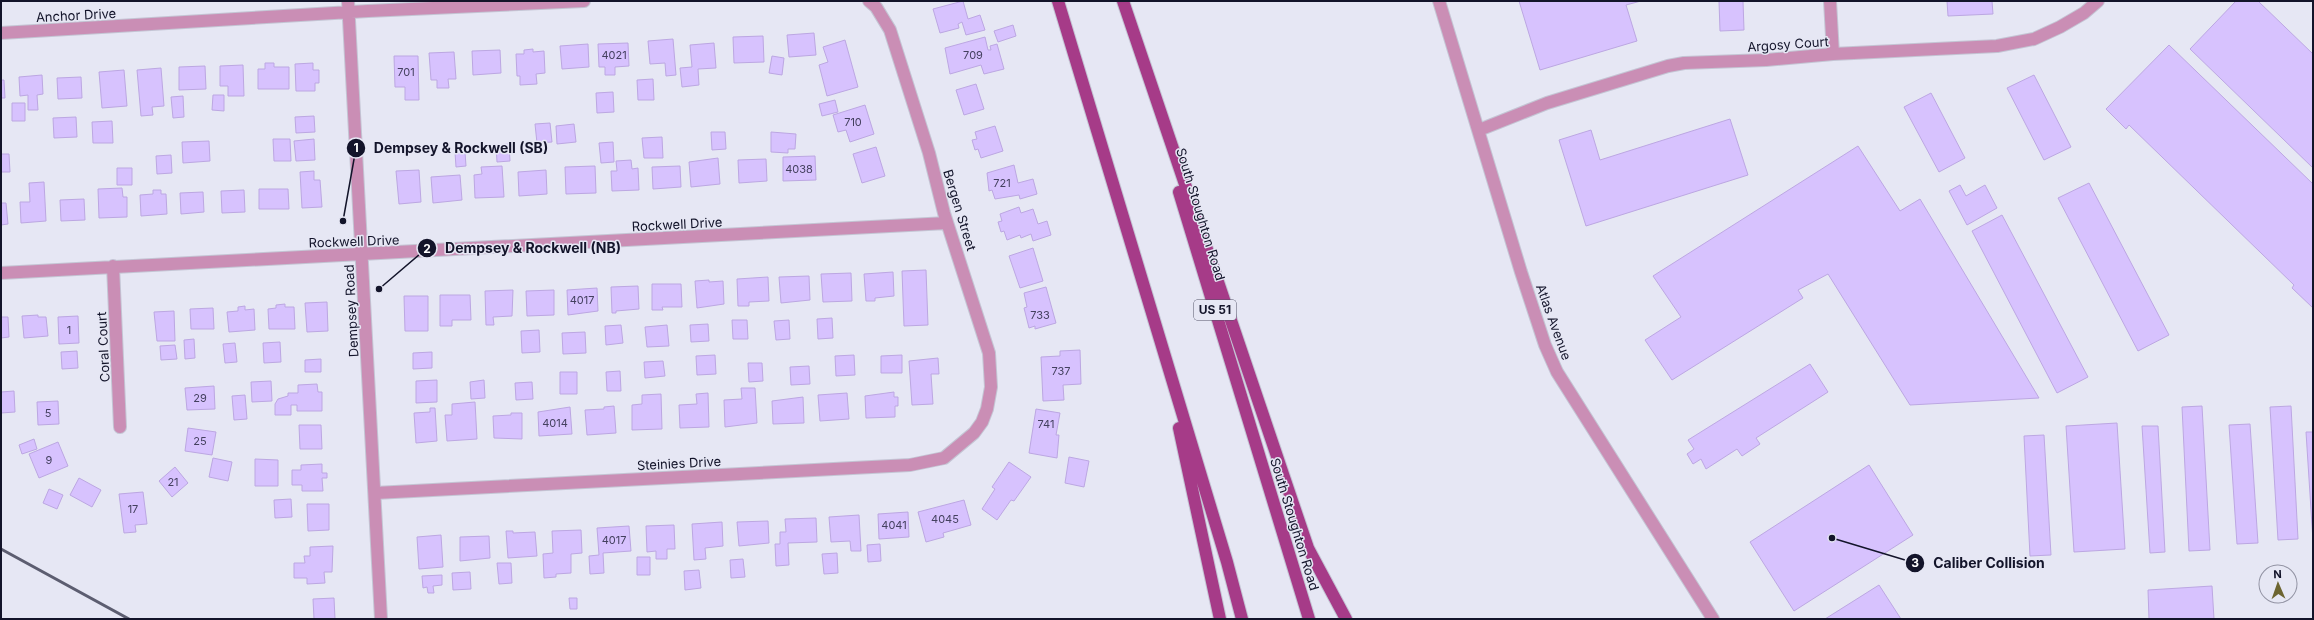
<svg xmlns="http://www.w3.org/2000/svg" width="2314" height="620" font-family="Inter,sans-serif">
<style>
.building{fill:#d7c2fe;stroke:#bca7e2}
.lines{fill:none;stroke-linecap:round;stroke-linejoin:round}
.minor-casing{stroke:#c4c5d4;stroke-width:14}
.major-casing{stroke:#c4c5d4;stroke-width:14}
.minor{stroke:#ca8eb5;stroke-width:12}
.major{stroke:#a63b88;stroke-width:12}
.rail{stroke:#5c5d70;stroke-width:3}
.labels{text-anchor:middle;stroke-width:3;stroke-linejoin:round;paint-order:stroke}
.number-label{font-size:11px;fill:#44405f}
.shield{fill:#e6e7f4;stroke:#525367;stroke-width:1}
.shield-label{font-size:12px;font-weight:bold;fill:#13142a}
.street-label{font-size:13px;fill:#13142a;stroke:#e6e7f4}
.leader{fill:none;stroke:#13142a;stroke-width:1.5}
.callout-dot{fill:#13142a;stroke:#e6e7f4;stroke-width:1.5}
.mark-label{font-size:12px;text-anchor:middle;font-weight:bold;fill:#fff}
.callout-label{font-size:14px;text-anchor:middle;font-weight:bold;fill:#13142a;stroke:#e6e7f4;stroke-width:3;stroke-linejoin:round;paint-order:stroke}
</style>
<rect width="100%" height="100%" fill="#e6e7f4"/>
<path class="building" d="M963,1L968,19L980,15L985,30L966,35L962,22L958,24L959,28L940,33L933,9Z
M1519,1H1641L1626,5L1637,41L1540,70Z
M1719,1H1743L1744,30L1720,31Z
M1947,1H1992L1993,14L1948,16Z
M2236,1H2258L2313,54V168L2190,49Z
M1013,25L1016,36L998,42L994,31Z
M814,33L816,55L789,57L787,35Z
M763,36L764,62L734,63L733,37Z
M985,37L988,50H991L990,46L997,44L1004,69L984,74L981,65L950,74L945,48Z
M673,39L676,75L666,76L665,63L650,64L648,41Z
M845,40L858,87L827,96L819,65L828,62L823,47Z
M628,43L629,66L615,67V75H605V67H599L598,44Z
M714,43L716,68L698,69L699,85L682,87L680,68L692,67L690,45Z
M588,44L589,67L562,69L560,46Z
M2169,45L2313,184V308L2292,288L2294,285L2129,125L2126,129L2106,109Z
M533,49V52L544,51L545,73L536,74L537,84L520,85V76H517L516,54H524V50Z
M500,50L501,73L473,75L472,51Z
M454,52L456,79H448L449,88H437V80H431L429,53Z
M394,56H418L419,100H405V87H395Z
M772,56L784,58L782,75L769,73Z
M265,63H274V67H289V89H258V69H265Z
M313,63V70H319V83H315V91H296L295,64Z
M243,65L244,96H228V86H220V66Z
M205,66L206,89L179,90V67Z
M161,68L164,106L152,107L153,115L141,116L137,70Z
M124,70L127,106L102,108L99,72Z
M42,75L43,94L37,95L38,110H28V95L20,96L19,77Z
M2034,75L2071,147L2044,160L2007,88Z
M81,77L82,98L58,99L57,78Z
M653,79L654,100H638L637,80Z
M1,80H4L5,98H1Z
M976,84L984,109L964,115L956,90Z
M613,92L614,112L597,113L596,93Z
M1931,93L1965,158L1939,172L1904,107Z
M213,95H224V111L212,110Z
M183,96L184,117L173,118L171,97Z
M835,100L838,112L822,116L819,104Z
M12,103H25V121H12Z
M865,105L874,134L850,142L846,130L838,132L833,115Z
M314,116L315,132L296,133L295,117Z
M76,117L77,137L54,138L53,118Z
M1730,119L1748,175L1586,226L1559,140L1591,130L1600,160Z
M112,121L113,143H93L92,122Z
M550,123L552,142L537,143L535,124Z
M574,124L576,142L557,144L556,126Z
M995,126L1003,151L981,158L978,149L975,150L972,140L977,139L975,132Z
M711,132H725L726,149L712,150Z
M771,132L796,134L795,149H788V153L771,152Z
M662,137L663,158H644L642,138Z
M273,139H290L291,161H274Z
M314,139L315,160L296,161L294,141Z
M209,141L210,161L183,163L182,142Z
M613,142L614,162L601,163L599,143Z
M509,144L510,161L497,162L496,145Z
M1858,146L1900,211L1920,199L2039,398L1910,405L1828,274L1798,290L1803,298L1672,380L1645,340L1681,317L1653,276Z
M876,147L885,176L862,183L853,154Z
M455,152H465L466,166L456,167Z
M1,154H9L10,172H1Z
M171,155L172,173L157,174L156,156Z
M815,156L816,180L783,181V157Z
M718,158L720,184L691,187L689,162Z
M766,159L767,181L739,183L738,160Z
M631,160L632,169L638,168L639,190L612,191L611,171H617L616,161Z
M1014,165L1018,183L1033,179L1037,194L1020,199L1019,195L995,199L992,190L989,191L987,173Z
M502,166L504,197L475,198L474,175L482,174L481,167Z
M595,166L596,193L566,194L565,167Z
M680,166L681,187L653,189L652,167Z
M117,168H132V185H117Z
M419,170L421,202L399,204L396,171Z
M546,170L547,194L519,196L518,172Z
M314,171V180H320L322,207L302,208L300,172Z
M460,175L462,200L433,203L431,177Z
M44,182L46,221L21,223L20,202H30L29,183Z
M2089,183L2169,335L2138,351L2058,198Z
M1960,185L1966,196L1985,185L1997,208L1967,225L1949,191Z
M122,188L123,197H127V217L99,218L98,189Z
M259,189H288L289,209H259Z
M153,190H161V194H166L167,214L141,216L140,195L153,194Z
M244,190L245,212L222,213L221,191Z
M203,192L204,212L181,214L180,193Z
M84,199L85,220L61,221L60,200Z
M1,203H6L8,224L1,225Z
M1019,207L1021,213L1033,209L1038,224L1047,221L1051,235L1033,241L1031,234L1021,238L1020,235L1007,240L1004,231L1001,232L998,222L1002,221L1000,214Z
M2002,215L2088,377L2057,393L1972,231Z
M1033,248L1043,281L1020,288L1009,256Z
M926,270L928,325L904,326L902,271Z
M893,272L894,296L875,298V301H866L864,274Z
M851,273L852,301L823,302L821,274Z
M809,276L810,300L781,303L779,277Z
M768,277L769,301L749,302V306H738L737,279Z
M709,280V282L723,281L724,304L697,308L695,281Z
M652,284H681L682,307H662L663,310H652Z
M638,286L639,309L616,311V313H612L611,287Z
M1046,287L1056,323L1035,329V326L1029,328L1024,308L1027,307L1024,293Z
M597,288L598,311L568,315L567,290Z
M513,290L512,316L493,317L494,325H486L485,291Z
M554,290V315L527,316L526,291Z
M440,295H470L471,320H452V326H440Z
M404,296H428V331H405Z
M327,302L328,331L307,332L305,303Z
M285,304V307H294L295,329H269L268,309L276,308V305Z
M245,306V310L254,309L255,330L229,332L227,312L238,311V307Z
M213,308L214,329H191L190,309Z
M174,311L175,341H157L154,312Z
M38,315V317H46L48,336L24,338L22,316Z
M78,316L79,343L59,344L58,317Z
M1,317H8L9,337L1,338Z
M832,318L833,338L818,339L817,319Z
M732,320H747L748,339H733Z
M789,320L790,339L776,340L774,321Z
M708,324L709,341L691,342L690,325Z
M621,325L623,343L606,345L605,326Z
M667,325L669,346L647,347L645,327Z
M539,330L540,352L522,353L521,331Z
M585,332L586,353L563,354L562,333Z
M194,339L195,358L185,359L184,340Z
M280,342L281,362L264,363L263,343Z
M235,343L237,362L225,363L223,344Z
M175,345L177,359L161,360L160,346Z
M1080,350L1081,384L1063,385L1064,400L1043,401L1041,357L1060,356V351Z
M77,351L78,368L62,369L61,352Z
M432,352V368L413,369V353Z
M715,355L716,374L697,375L696,356Z
M854,355L855,375L836,376L835,356Z
M902,355V373H881V356Z
M938,358L939,374H931L933,404L912,405L909,361Z
M321,359V372H305V360Z
M663,361L665,376L645,378L644,362Z
M748,363H762L763,381L749,382Z
M1810,364L1828,392L1756,438L1760,444L1742,456L1737,449L1706,469L1701,459L1693,464L1687,454L1694,449L1688,440Z
M809,366L810,384L791,385L790,367Z
M620,371L621,391H607L606,372Z
M560,372H577V394H560Z
M437,380V402L416,403V381Z
M484,380L485,398L471,399L470,382Z
M271,381L272,401L252,402L251,382Z
M532,382L533,399L516,400L515,383Z
M317,384L318,392H322V411H297V405H291V415H275V404L278,399L288,396V393H298V385Z
M214,386L215,409L187,410L185,388Z
M741,388H755L757,423L725,427L724,400L742,399Z
M14,391L15,412L1,413V392Z
M894,392V397H898V406H895V417L866,418L865,396Z
M708,393L709,427L680,428L679,405L697,404L696,394Z
M847,393L849,419L820,421L818,395Z
M661,394L662,429L632,430V405L642,404V395Z
M245,395L247,419L234,420L232,396Z
M803,397L804,423L773,424L772,401Z
M58,401L59,424L38,425L37,402Z
M475,402L477,439L447,441L445,415H452V404Z
M614,406L616,433L587,435L585,410L604,409V407Z
M2202,406L2210,550L2189,551L2182,407Z
M2291,406L2298,539L2278,540L2270,407Z
M570,407L572,434L539,436L538,412Z
M430,408H435L437,441L416,443L414,413L430,412Z
M1036,409L1060,413L1056,435H1059L1057,458L1029,453Z
M511,413H522V439L494,438L493,416L511,415Z
M2117,423L2125,549L2074,552L2066,426Z
M2250,424L2258,543L2237,544L2229,425Z
M299,425H321L322,449H300Z
M2142,426H2158L2165,552L2150,553Z
M188,428L216,432L212,455L185,451Z
M2306,432H2313V541Z
M2044,435L2051,555L2030,556L2024,436Z
M34,439L37,449L22,454L19,445Z
M58,442L68,466L39,478L29,454Z
M1069,457L1089,461L1084,487L1065,483Z
M213,458L232,462L228,481L209,477Z
M255,459L278,460V486H255Z
M1009,462L1031,477L1014,501L1011,500L997,520L982,509L995,489L992,487Z
M322,464V473H327V478H322L323,491H302V485H292V470H301V465Z
M1869,465L1913,535L1794,611L1750,542Z
M175,467L188,483L172,497L159,481Z
M79,478L101,490L92,507L70,495Z
M49,489L63,495L57,509L43,503Z
M143,492L147,524L135,525L136,532L124,533L119,494Z
M291,499L292,517L275,518L274,500Z
M964,500L971,525L943,533L944,537L926,542L918,512Z
M307,504H329V530L308,531Z
M908,512L909,537L879,539L878,514Z
M859,515L861,551H851L850,541L831,542L829,517Z
M816,518L817,542L788,543L789,565L776,566L775,544H780V532H786L785,519Z
M768,521L769,543L739,546L737,522Z
M722,522L723,546L705,548L706,559L694,560L692,524Z
M674,525L675,549H667V559H656V551L647,552L646,526Z
M629,526L631,551L603,553L604,573L590,574L589,556L599,555L597,528Z
M581,530L582,553L571,554V573L556,574V577L544,578L543,554L553,553L552,531Z
M506,531H513V533L535,532L537,556L508,558Z
M441,535L443,567L419,569L417,537Z
M489,536L490,558L460,561V537Z
M880,544L881,561L868,562L867,545Z
M333,546L332,572H324L325,583L307,584V578H294V563H305L304,556H310V547Z
M837,553L838,573L824,574L822,554Z
M637,557H650V575H637Z
M743,559L745,577L731,578L730,560Z
M497,563H511L512,583L499,584Z
M699,570L701,588L685,590L684,571Z
M470,572L471,589L453,590L452,573Z
M442,575V585L433,586L434,593H428L427,587L423,588L422,576Z
M1879,585L1901,619H1825Z
M2212,586L2214,619H2149L2148,590Z
M334,598L335,619H314L313,599Z
M569,598H577V609H570Z"/>
<g class="lines">
<defs>
<path id="minor" d="M348,1L381,619
M1439,1L1521,272L1545,345L1557,372L1713,619
M1830,1L1833,54
M1,33L368,11L584,1
M1479,130L1547,103L1668,66L1684,63L1766,60L1833,54L1997,46L2034,39L2060,27L2084,13L2098,1
M113,266L120,427
M1,273L947,223
M375,493L910,465L944,458L974,433L982,422L987,409L991,387L989,353L944,213L929,153L890,30L876,7L869,1"/>
<path id="major" d="M1058,1L1227,562L1242,619
M1123,1L1308,548L1346,619
M1179,192L1309,619
M1179,428L1220,619"/>
</defs>
<use href="#minor" class="minor-casing"/>
<use href="#major" class="major-casing"/>
<use href="#minor" class="minor"/>
<use href="#major" class="major"/>
<path class="rail" d="M1,549L129,619"/>
</g>
<g class="labels">
<g class="number-label">
<text x="614" y="59">4021</text>
<text x="973" y="59">709</text>
<text x="406" y="76">701</text>
<text x="853" y="126">710</text>
<text x="799" y="173">4038</text>
<text x="1002" y="187">721</text>
<text x="582" y="304">4017</text>
<text x="1040" y="319">733</text>
<text x="69" y="334">1</text>
<text x="1061" y="375">737</text>
<text x="200" y="402">29</text>
<text x="48" y="417">5</text>
<text x="555" y="427">4014</text>
<text x="1046" y="428">741</text>
<text x="200" y="445">25</text>
<text x="49" y="464">9</text>
<text x="173" y="486">21</text>
<text x="133" y="513">17</text>
<text x="945" y="523">4045</text>
<text x="894" y="529">4041</text>
<text x="614" y="544">4017</text>
</g>
<rect class="shield" x="1194" y="300" width="42" height="20" rx="3"/>
<g class="shield-label">
<text x="1215" y="314">US 51</text>
</g>
<g class="street-label">
<text transform="translate(76 15) rotate(-3)" y="5">Anchor Drive</text>
<text transform="translate(1788 44) rotate(-4)" y="5">Argosy Court</text>
<text transform="translate(960 210) rotate(73)" y="5">Bergen Street</text>
<text transform="translate(1201 214) rotate(73)" y="5">South Stoughton Road</text>
<text transform="translate(677 224) rotate(-3)" y="5">Rockwell Drive</text>
<text transform="translate(354 241) rotate(-2)" y="5">Rockwell Drive</text>
<text transform="translate(351 311) rotate(-93)" y="5">Dempsey Road</text>
<text transform="translate(1554 322) rotate(70)" y="5">Atlas Avenue</text>
<text transform="translate(103 347) rotate(-93)" y="5">Coral Court</text>
<text transform="translate(679 463) rotate(-3)" y="5">Steinies Drive</text>
<text transform="translate(1295 524) rotate(73)" y="5">South Stoughton Road</text>
</g>
</g>
<path class="leader" d="M343 221L356 148M379 289L427 248M1832 538L1915 563"/>
<g class="callout-dot">
<circle cx="343" cy="221" r="4"/>
<circle cx="379" cy="289" r="4"/>
<circle cx="1832" cy="538" r="4"/>
<circle cx="356" cy="148" r="10"/>
<circle cx="427" cy="248" r="10"/>
<circle cx="1915" cy="563" r="10"/>
</g>
<g class="mark-label">
<text x="356" y="152">1</text>
<text x="427" y="253">2</text>
<text x="1915" y="567">3</text>
</g>
<g class="callout-label">
<text x="461" y="153">Dempsey &amp; Rockwell (SB)</text>
<text x="533" y="253">Dempsey &amp; Rockwell (NB)</text>
<text x="1989" y="568">Caliber Collision</text>
</g>
<rect width="2314" height="620" fill="none" stroke="#13142a" stroke-width="4"/>
<g transform="translate(2278 584) rotate(358)"><circle r="19" fill="#e6e7f4" stroke="#9293a3"/>
<path d="M0-3L7 15L0 10L-7 15Z" fill="#6d6531"/>
<text y="-6" font-size="11" font-weight="bold" text-anchor="middle" fill="#13142a">N</text>
</g>
</svg>
